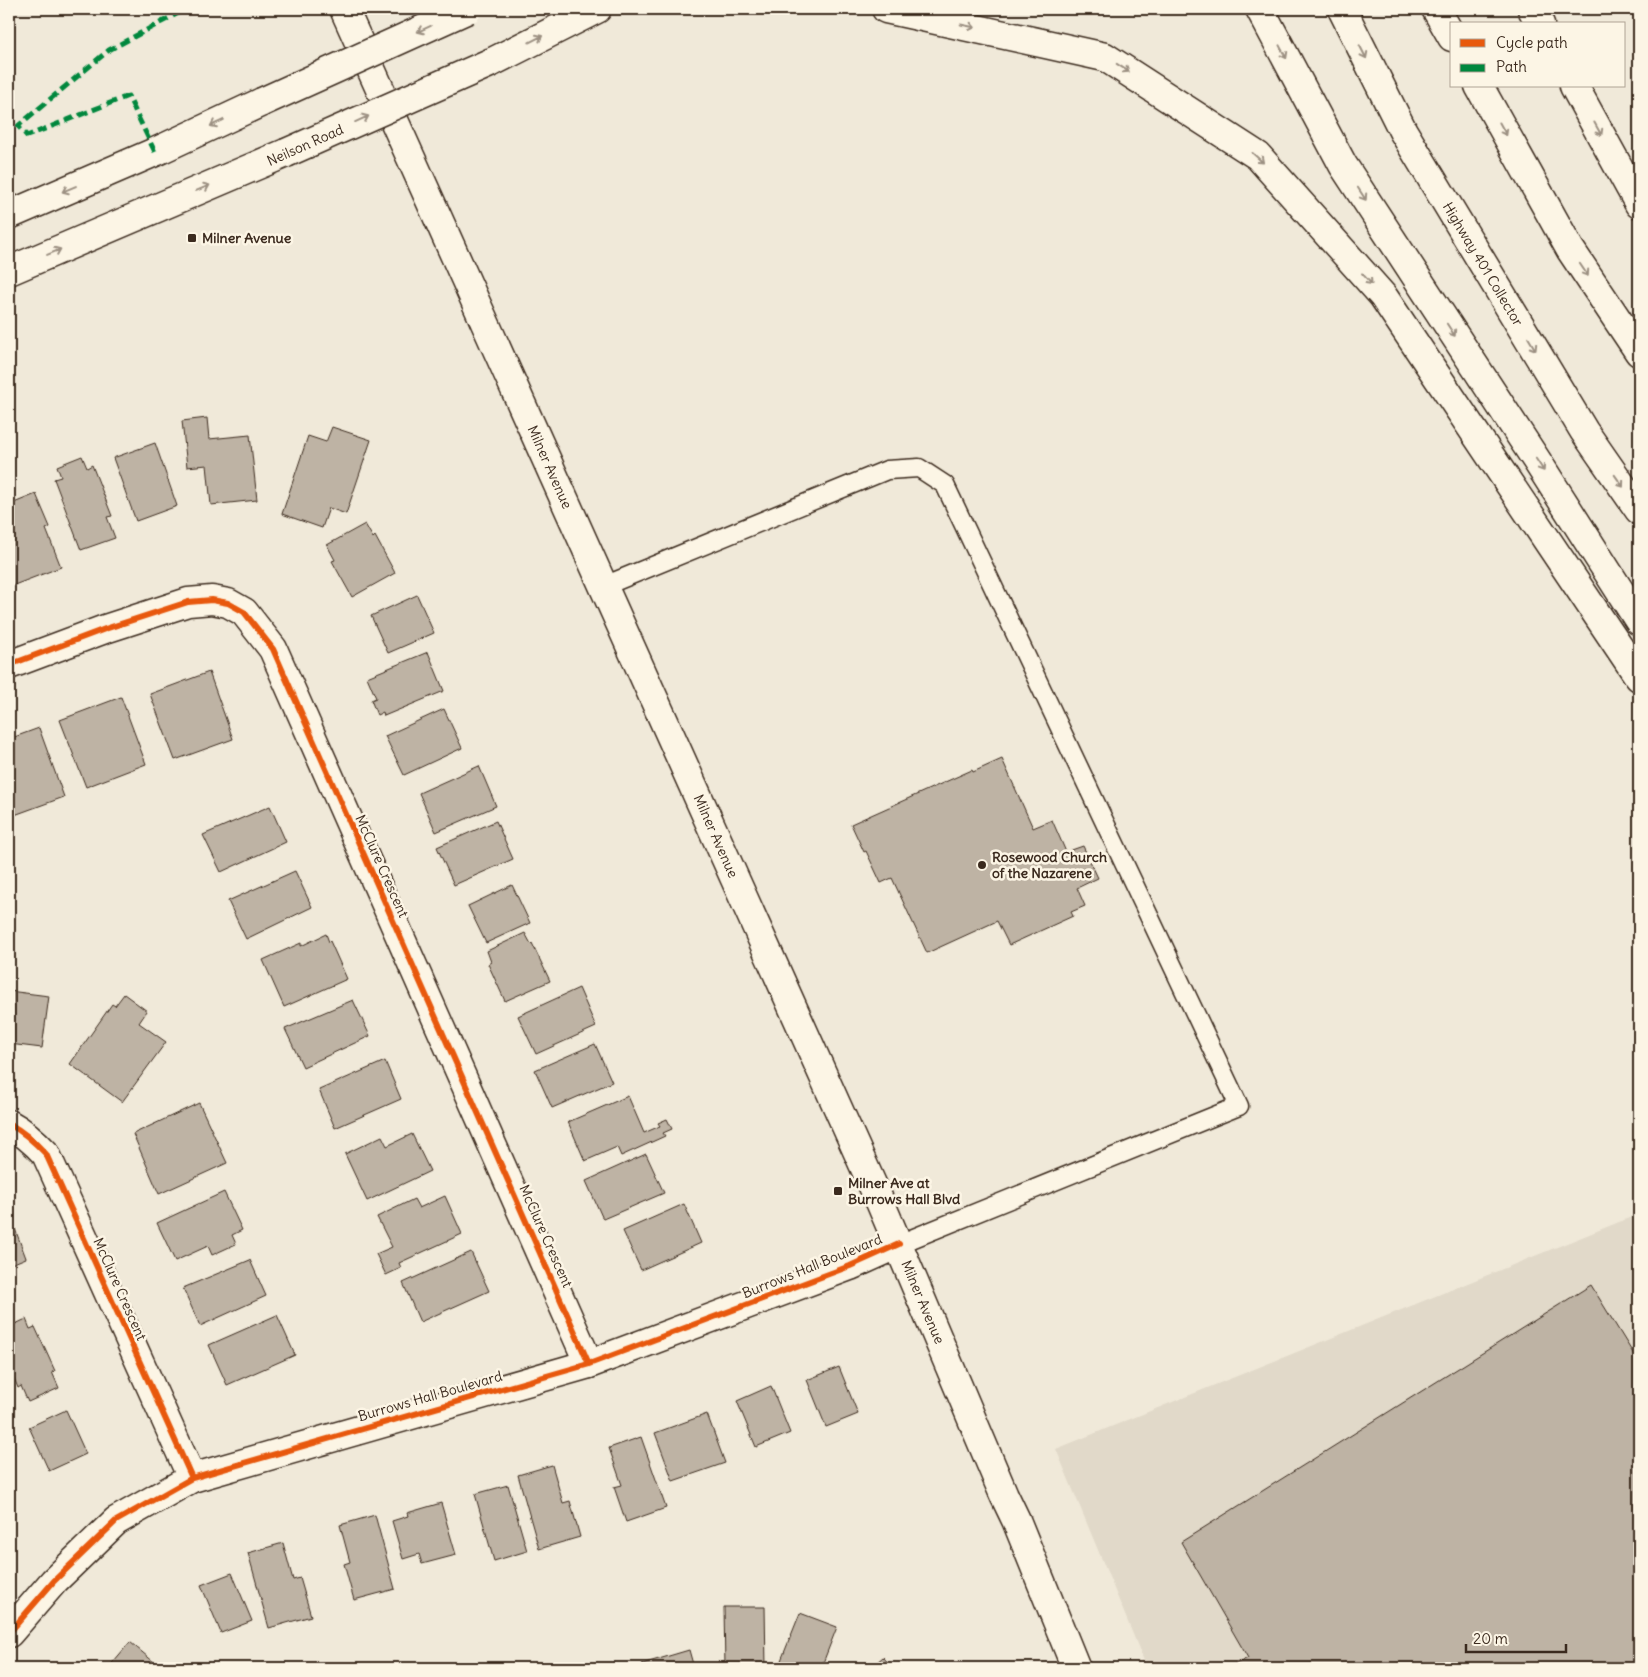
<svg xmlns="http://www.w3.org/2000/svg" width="1648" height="1677" font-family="Delius,sans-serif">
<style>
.built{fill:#e1d9c9}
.building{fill:#beb3a4;stroke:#3b2a1e}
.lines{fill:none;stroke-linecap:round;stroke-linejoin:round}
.service-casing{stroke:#3b2a1e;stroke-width:21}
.minor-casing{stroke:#3b2a1e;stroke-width:31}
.tertiary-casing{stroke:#3b2a1e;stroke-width:31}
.secondary-casing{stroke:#3b2a1e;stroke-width:31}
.motorway-casing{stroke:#3b2a1e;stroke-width:31}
.service{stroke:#fcf5e5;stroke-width:18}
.minor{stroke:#fcf5e5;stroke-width:28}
.tertiary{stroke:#fcf5e5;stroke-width:28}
.secondary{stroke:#fcf5e5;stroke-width:28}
.motorway{stroke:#fcf5e5;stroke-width:28}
.secondary-bridge-casing{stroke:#3b2a1e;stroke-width:31;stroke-linecap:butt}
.secondary-bridge{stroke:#fcf5e5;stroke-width:28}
.quiet{stroke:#00873e;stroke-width:5;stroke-dasharray:10 5;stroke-linecap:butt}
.cycleway-casing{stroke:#fcf5e5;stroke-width:9}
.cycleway{stroke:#e8590c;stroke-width:6}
.oneway{stroke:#9c9082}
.poi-dot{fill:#3b2a1e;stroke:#fcf5e5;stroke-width:2}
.labels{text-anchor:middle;stroke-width:5;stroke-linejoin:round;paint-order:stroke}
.street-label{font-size:14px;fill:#3b2a1e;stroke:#fcf5e5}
.poi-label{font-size:14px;font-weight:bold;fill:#3b2a1e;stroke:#fcf5e5;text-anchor:start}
</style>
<rect width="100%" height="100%" fill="#f0e9d9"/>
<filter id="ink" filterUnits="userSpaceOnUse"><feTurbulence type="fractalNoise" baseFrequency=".02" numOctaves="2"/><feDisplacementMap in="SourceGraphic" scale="10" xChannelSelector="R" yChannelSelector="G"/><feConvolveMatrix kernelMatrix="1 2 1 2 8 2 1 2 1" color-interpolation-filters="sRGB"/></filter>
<g filter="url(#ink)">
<path class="built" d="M1639,1214V1668H1147L1056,1449Z"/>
<path class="building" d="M207,418L209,439L250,435L257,500L211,505L207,465L187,467L182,421Z
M332,427L371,440L346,514L329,508L322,528L282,514L308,436L326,442Z
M155,443L177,506L136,521L113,458Z
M82,456L87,468L92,465L112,516L107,517L115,538L81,550L54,479L61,477L57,466Z
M36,494L50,527L46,529L61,567L9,587V505Z
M365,524L373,538L375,536L395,573L352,597L332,561L335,560L327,545Z
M417,595L434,633L388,653L371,616Z
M428,652L444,691L384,716L383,712L377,715L371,700L376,698L367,677Z
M209,672L233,739L175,760L150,694Z
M121,697L146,764L86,787L60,720Z
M444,709L462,748L404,775L385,736Z
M39,728L64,797L9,817V739Z
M1002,759L1033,828L1052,820L1066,852L1083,846L1098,878L1077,888L1085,906L1071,912L1073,916L1009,945L997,921L927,953L892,878L881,883L866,851L864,852L851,824L972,770L973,772Z
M479,766L496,806L436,832L419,793Z
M270,806L286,842L221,872L203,835Z
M496,821L513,859L454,885L437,847Z
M295,871L312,907L246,939L228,901Z
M512,885L530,923L486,943L468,906Z
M525,933L531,944L532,943L550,981L505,1001L488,964L491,962L487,951Z
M326,934L329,942L330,941L347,979L284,1007L263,960L301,943V946Z
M579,988L596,1027L536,1054L518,1016Z
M9,991L49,996L42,1048L9,1044Z
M124,994L147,1011L139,1023L166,1042L122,1102L70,1064L112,1004L115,1006Z
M353,1000L370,1036L303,1067L285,1029Z
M595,1044L612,1082L552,1108L535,1070Z
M385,1061L401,1099L335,1128L319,1090Z
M628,1096L644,1133L660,1126L658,1123L667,1119L672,1129L663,1133L665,1136L621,1156L617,1147L585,1161L568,1122Z
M199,1103L227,1163L159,1194L133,1134Z
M412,1134L430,1171L367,1201L345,1154L382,1136L387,1146Z
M646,1154L664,1193L603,1219L586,1181Z
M224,1192L242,1230L232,1235L236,1244L212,1255L208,1246L175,1261L157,1223Z
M445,1196L462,1234L399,1263L401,1268L386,1275L376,1254L392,1247L377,1217L414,1199L419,1208Z
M684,1204L701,1243L641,1270L623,1231Z
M9,1213L26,1258L9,1265Z
M471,1252L489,1291L420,1322L403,1283Z
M250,1260L266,1296L200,1326L183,1288Z
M1591,1285L1639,1363V1668H1227L1248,1658L1181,1542Z
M277,1315L295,1355L227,1385L209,1345Z
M26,1319L30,1329L35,1327L55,1371L52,1372L59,1388L28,1402L21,1386L18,1388L9,1366V1327Z
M839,1367L858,1414L826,1427L807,1380Z
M771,1386L790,1433L756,1447L737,1401Z
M66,1410L86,1454L49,1471L29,1427Z
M707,1414L725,1463L673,1481L655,1433Z
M641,1437L666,1508L626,1522L614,1487L622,1485L609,1448Z
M552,1465L563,1503L570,1501L580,1537L539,1549L518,1475Z
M508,1485L527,1551L494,1561L475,1494Z
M441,1503L456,1555L422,1564L419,1554L403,1559L392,1521L408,1516L407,1513Z
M375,1515L395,1589L354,1600L344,1564L350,1562L340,1525Z
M283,1543L293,1580L300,1578L311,1616L269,1628L248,1553Z
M232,1573L252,1621L221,1633L201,1585Z
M724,1607H765L766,1668H725Z
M800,1613L837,1627L821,1668H778Z
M130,1642L161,1668H108Z
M689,1650L694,1668H644L642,1664Z
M883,1657L893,1668H870Z"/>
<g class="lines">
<defs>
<path id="service" d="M604,586L887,470L919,468L945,485L1239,1106L899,1244"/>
<path id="minor" d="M9,665L105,629L188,602L212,600L228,603L244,612L273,649L589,1364
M9,1124C24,1132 34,1141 46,1154L192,1478"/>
<path id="tertiary" d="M9,1633L54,1581L116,1521L192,1478L589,1364L850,1266L899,1244"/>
<path id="secondary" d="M344,9L881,1204L1004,1495L1016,1520L1076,1668
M492,62L597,9
M9,215L155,152L262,102
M9,271L286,153"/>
<path id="motorway" d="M886,9L1105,57L1258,156L1383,296L1639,677
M1260,9L1343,165L1537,461L1639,621
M1342,9L1403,131L1584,431L1639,510
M1436,9L1452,37
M1532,9L1540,24
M1479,86L1570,249L1639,352
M1574,86L1639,204"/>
</defs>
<use href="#service" class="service-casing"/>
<use href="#minor" class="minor-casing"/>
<use href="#tertiary" class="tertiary-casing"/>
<use href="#secondary" class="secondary-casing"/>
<use href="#motorway" class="motorway-casing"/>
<use href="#service" class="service"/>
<use href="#minor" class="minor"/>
<use href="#tertiary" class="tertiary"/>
<use href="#secondary" class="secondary"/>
<use href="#motorway" class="motorway"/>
<defs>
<path id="secondary-bridge" d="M262,102L468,9
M286,153L492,62"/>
</defs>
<use href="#secondary-bridge" class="secondary-bridge-casing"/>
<use href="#secondary-bridge" class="secondary-bridge"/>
<path class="quiet" d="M155,152L128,96L27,136L18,126L109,50L186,9"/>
<defs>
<path id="cycleway" d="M9,665L105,629L188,602L212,600L228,603L244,612L273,649L589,1364
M9,1124C24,1132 34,1141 46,1154L192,1478
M9,1633L54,1581L116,1521L192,1478L589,1364L850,1266L899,1244"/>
</defs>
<use href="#cycleway" class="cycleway-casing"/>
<use href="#cycleway" class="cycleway"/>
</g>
<defs><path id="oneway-shaft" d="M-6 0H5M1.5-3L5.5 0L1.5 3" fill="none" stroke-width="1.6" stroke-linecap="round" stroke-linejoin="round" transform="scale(1.25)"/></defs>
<g class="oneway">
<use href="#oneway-shaft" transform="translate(968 26) rotate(12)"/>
<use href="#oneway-shaft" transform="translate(424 29) rotate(156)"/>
<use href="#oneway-shaft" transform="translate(536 39) rotate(-27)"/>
<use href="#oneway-shaft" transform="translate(1283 52) rotate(62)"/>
<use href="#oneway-shaft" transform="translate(1363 52) rotate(63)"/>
<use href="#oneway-shaft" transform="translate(1123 68) rotate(33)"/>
<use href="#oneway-shaft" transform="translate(362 119) rotate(-24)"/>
<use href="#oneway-shaft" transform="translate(217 123) rotate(155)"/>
<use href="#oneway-shaft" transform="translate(1503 129) rotate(61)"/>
<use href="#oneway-shaft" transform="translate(1598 129) rotate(61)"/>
<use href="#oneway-shaft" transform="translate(1258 158) rotate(42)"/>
<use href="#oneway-shaft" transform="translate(203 188) rotate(-23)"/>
<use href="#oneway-shaft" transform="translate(69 189) rotate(157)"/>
<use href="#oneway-shaft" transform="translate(1362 194) rotate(57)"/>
<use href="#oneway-shaft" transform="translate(54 252) rotate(-23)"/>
<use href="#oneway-shaft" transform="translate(1584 270) rotate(56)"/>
<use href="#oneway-shaft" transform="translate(1367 279) rotate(48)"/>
<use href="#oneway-shaft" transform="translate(1451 330) rotate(57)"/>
<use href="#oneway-shaft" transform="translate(1532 344) rotate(59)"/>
<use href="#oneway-shaft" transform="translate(1540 465) rotate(57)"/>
<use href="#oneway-shaft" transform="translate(1619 481) rotate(55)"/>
</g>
</g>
<g class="poi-dot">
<rect x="187" y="233" width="10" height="10" rx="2.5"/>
<circle cx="982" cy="865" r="5"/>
<rect x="833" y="1186" width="10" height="10" rx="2.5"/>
</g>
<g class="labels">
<g class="street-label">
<text transform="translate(305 145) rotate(-24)" y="5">Neilson Road</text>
<text transform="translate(1483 264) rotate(59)" y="5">Highway 401 Collector</text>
<text transform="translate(550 467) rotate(66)" y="5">Milner Avenue</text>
<text transform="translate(716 836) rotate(66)" y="5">Milner Avenue</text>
<text transform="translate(382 866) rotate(66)" y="5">McClure Crescent</text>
<text transform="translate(546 1236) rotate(66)" y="5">McClure Crescent</text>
<text transform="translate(812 1266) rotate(-22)" y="5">Burrows Hall Boulevard</text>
<text transform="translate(120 1289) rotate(66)" y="5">McClure Crescent</text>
<text transform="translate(923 1302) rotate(67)" y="5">Milner Avenue</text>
<text transform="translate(430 1396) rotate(-16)" y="5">Burrows Hall Boulevard</text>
</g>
<g class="poi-label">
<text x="202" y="243">Milner Avenue</text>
<text x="992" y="862">Rosewood Church<tspan x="992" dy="16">of the Nazarene</tspan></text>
<text x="848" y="1188">Milner Ave at<tspan x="848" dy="16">Burrows Hall Blvd</tspan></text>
</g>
</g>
<rect width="1648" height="1677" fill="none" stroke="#fcf5e5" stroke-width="30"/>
<rect x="15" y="15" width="1618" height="1647" fill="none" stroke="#3b2a1e" stroke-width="2" filter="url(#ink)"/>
<rect x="1450" y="22" width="175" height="65" fill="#fcf5e5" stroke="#afa495"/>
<rect x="1460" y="39" width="25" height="8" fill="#e8590c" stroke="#afa495"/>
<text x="1496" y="48" font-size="15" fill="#3b2a1e">Cycle path</text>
<rect x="1460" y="64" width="25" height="8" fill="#00873e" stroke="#afa495"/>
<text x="1496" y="72" font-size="15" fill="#3b2a1e">Path</text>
<path d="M1466 1644v8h100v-8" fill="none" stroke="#3b2a1e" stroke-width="2.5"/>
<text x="1473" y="1644" font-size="15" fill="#3b2a1e" stroke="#fcf5e5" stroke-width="4" paint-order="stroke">20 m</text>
</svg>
